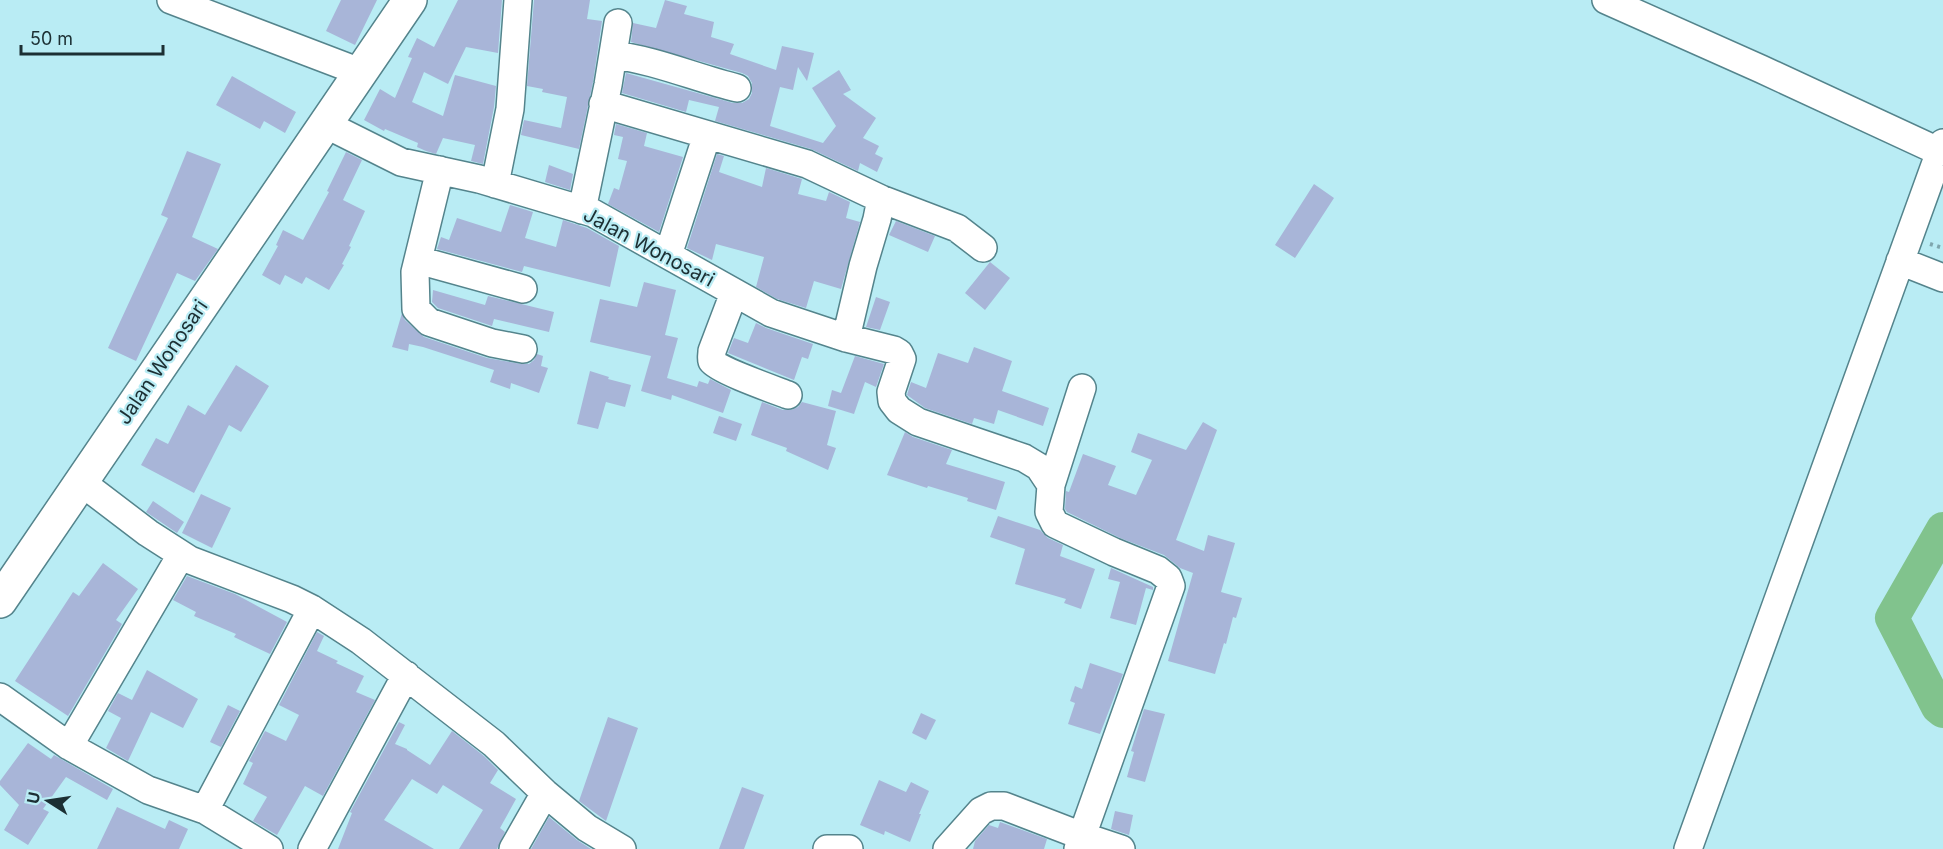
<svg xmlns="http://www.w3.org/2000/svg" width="1943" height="849" font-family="Inter,sans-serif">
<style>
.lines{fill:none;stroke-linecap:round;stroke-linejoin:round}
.river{stroke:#81c38d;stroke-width:34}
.building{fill:#a8b5d8}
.minor-casing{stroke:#54848c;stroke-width:30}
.highway-casing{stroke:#54848c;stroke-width:36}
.path{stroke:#7fa6ad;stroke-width:4;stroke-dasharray:3 4.5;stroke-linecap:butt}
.minor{stroke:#fff;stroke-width:27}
.highway{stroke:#fff;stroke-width:33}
.labels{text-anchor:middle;stroke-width:4.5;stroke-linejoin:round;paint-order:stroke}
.street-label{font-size:20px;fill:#1c2f33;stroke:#b9ecf4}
</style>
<rect width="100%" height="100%" fill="#b9ecf4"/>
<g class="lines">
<path class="river" d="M1943,529L1892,618L1938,707L1943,711"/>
</g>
<path class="building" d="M341,0H377L355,45L326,31Z
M458,0H502L498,53L466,47L448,84L424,72L412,102L443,116L455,75L496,86L494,107L483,164L471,161L475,145L443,138L436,154L426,151L417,147L418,143L385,129L384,131L364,120L380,89L395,98L412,58L408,57L417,38L434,47Z
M534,0H590L587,19L602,21L593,82L579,149L521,135L524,120L561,128L567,97L542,92L543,89L527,86Z
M665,0L687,6L684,14L714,22L711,37L734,44L730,54L776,70L782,46L814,53L807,81L798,67L793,90L780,87L770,126L823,143L836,126L812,88L839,70L851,90L843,94L876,118L863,138L879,146L875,154L883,158L877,172L860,163L858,171L811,149L715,121L719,107L689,100L686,112L622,93L626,73L733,103H742L749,99L752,93V83L748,76L742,73L631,42L633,23L656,28Z
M232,76L296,112L285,133L264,121L260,129L216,105Z
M616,124L647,133L644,146L683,157L659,232L608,204L614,188L619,190L627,161L618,159L623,137L614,135Z
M187,151L221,164L192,237L218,249L195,281L177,273L136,361L108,348L168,218L161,215Z
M346,152L362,160L343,200L365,211L349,246L351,247L342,264L344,265L329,290L306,277L302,284L285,275L280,285L262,275L278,246L276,245L283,230L303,240L329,192L327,191Z
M717,154L724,156L719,172L762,187L766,168L802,179L798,194L826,201L829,192L850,202L846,218L860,222L841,289L814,281L806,308L777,299L756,287L764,257L716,244L712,260L687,248Z
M549,165L573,174L570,190L545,182Z
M1314,184L1334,198L1295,258L1275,245Z
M510,205L533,212L525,238L556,247L563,220L587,228L619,246L610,287L524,266L522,272L437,249L441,237L449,240L457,218L501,232Z
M896,221L935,236L928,252L889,235Z
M990,262L1010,278L985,310L965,293Z
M644,282L676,290L665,335L678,338L667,378L697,387L699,381L708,384L710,379L731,390L723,413L672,395L671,400L641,391L651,356L590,342L600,299L637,307Z
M433,290L485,305L488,296L554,312L549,332L494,319L492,326L438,308L432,302Z
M876,297L890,302L880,330L866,327Z
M402,313L405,320L424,337L487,358L521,364H529L534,360L537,354L543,356L541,366L548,368L539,393L511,383L510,389L490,382L494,370L423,347L409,344L408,351L392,347Z
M756,323L766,328L813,344L808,359L802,357L794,380L728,353L734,338L748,343Z
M974,347L1012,361L1002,391L1049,408L1043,426L998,410L994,424L974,418L972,424L925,408L907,395L911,382L926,388L938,353L968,363Z
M855,356L884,364L876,387L865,382L854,414L828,406L832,390L841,393Z
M236,365L269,386L241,432L229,425L194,493L141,465L156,438L168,444L188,405L205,415Z
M590,371L609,377L608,379L631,385L625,407L606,402L598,429L577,424Z
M762,402L783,410H791L798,407L802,402L836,411L827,445L836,448L828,470L786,451L787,448L751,435Z
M719,416L742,424L736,441L713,433Z
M1203,422L1217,430L1176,540L1204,551L1208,535L1235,543L1221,592L1242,598L1236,618L1233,617L1226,644L1224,643L1215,674L1168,661L1193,573L1180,568L1164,555L1120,538L1067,512L1065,509L1066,491L1069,492L1083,454L1116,466L1108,485L1136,495L1152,460L1131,452L1138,433L1186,450Z
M905,432L913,437L952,450L946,464L1005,482L996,510L967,501L968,498L928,486L927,488L887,475Z
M201,494L231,508L212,548L182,533Z
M153,501L184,522L177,533L146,512Z
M998,516L1040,530L1048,538L1063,545L1060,556L1095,569L1081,609L1064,603L1066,599L1015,584L1025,549L990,537Z
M103,563L138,589L116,620L122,624L68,716L15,681L73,592L79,596Z
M1111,568L1153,587V590L1146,588L1136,625L1110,618L1120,582L1108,579Z
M187,576L235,594L287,622L270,654L234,637L236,634L194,616L196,612L173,600Z
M317,632L324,636L317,651L338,661L336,663L364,676L356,692L375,700L323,796L305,786L277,835L253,821L267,797L243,784L253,763L249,761L265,731L286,741L299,715L279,705Z
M1090,663L1123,674L1100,734L1068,724L1075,703L1070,701L1075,686L1082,689Z
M147,670L198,699L183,728L151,712L128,761L106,748L121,718L108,711L118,693L132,700Z
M228,705L240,711L221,747L210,742Z
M1144,709L1165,714L1145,782L1127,777L1134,752L1131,751Z
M921,713L936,720L926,740L912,733Z
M608,717L638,728L606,821L579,801Z
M399,722L405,725L395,744L407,749V750L430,765L452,731L484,756L498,770L490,783L516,799L500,828L505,832L497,849H459L483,810L443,785L437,794L412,779L384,820L434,849H338L352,813L350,812Z
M28,743L51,759L54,755L113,789L107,800L66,777L43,809L49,812L28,845L4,830L19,805L0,785V781Z
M879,780L906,792L911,782L929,791L919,814H921L910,842L885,831L884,835L860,825Z
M742,787L764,795L744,849H719Z
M117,807L165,829L169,820L188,829L179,849H97Z
M1115,811L1133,815L1129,835L1111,829Z
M549,817L577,840L591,849H531Z
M1000,822L1047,839L1044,849H973L975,841L989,825L998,828Z"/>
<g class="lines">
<defs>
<path id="minor" d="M171,0L360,72
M1606,0L1761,69L1940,152
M613,55C655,60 696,78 737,88
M603,104L807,164L881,199L877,219L863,266L846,338
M325,124L401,162L479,179L593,213L771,313L846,338L894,350L899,353L902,359L891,392L892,401L899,410L918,422L1024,458L1039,467L1051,485L1049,512L1055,524L1114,552L1158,570L1168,578L1171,586L1082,836L1004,806H991L981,811L947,849
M440,170L415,272L416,309L429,322L492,343L523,349
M495,184L510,109L518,0
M881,199L957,228L983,248
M582,210L608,85L618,23
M668,255L707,135
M418,260L523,289
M1900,261L1943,278
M734,293L712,351C712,355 711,358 712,361C718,370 775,390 788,395
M81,482L148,533L190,560L292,599L312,609L361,641L494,744L545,793L587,828L622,849
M1051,485L1082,388
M0,697L69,746L148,790L205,810L269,849
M69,746L181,555
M205,810L312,609
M312,849L406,675
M513,849L545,793
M827,849H849
M1078,849L1082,836L1121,849
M1688,849L1943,143"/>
<path id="highway" d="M0,601L410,0"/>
</defs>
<use href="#minor" class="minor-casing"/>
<use href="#highway" class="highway-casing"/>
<path class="path" d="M1930,244L1943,248"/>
<use href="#minor" class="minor"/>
<use href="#highway" class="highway"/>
</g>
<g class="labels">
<g class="street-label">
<text transform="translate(649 247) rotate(28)" y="7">Jalan Wonosari</text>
<text transform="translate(162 362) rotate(-56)" y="7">Jalan Wonosari</text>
</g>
</g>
<g transform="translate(48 801) rotate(282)" stroke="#b9ecf4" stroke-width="4.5" paint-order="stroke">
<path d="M0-4.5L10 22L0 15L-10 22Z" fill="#1c2f33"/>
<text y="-9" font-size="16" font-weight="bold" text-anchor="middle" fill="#1c2f33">U</text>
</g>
<path d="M21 45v9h142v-9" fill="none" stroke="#1c2f33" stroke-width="3"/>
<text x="30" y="45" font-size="18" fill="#1c2f33" stroke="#b9ecf4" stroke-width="4.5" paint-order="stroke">50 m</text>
</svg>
